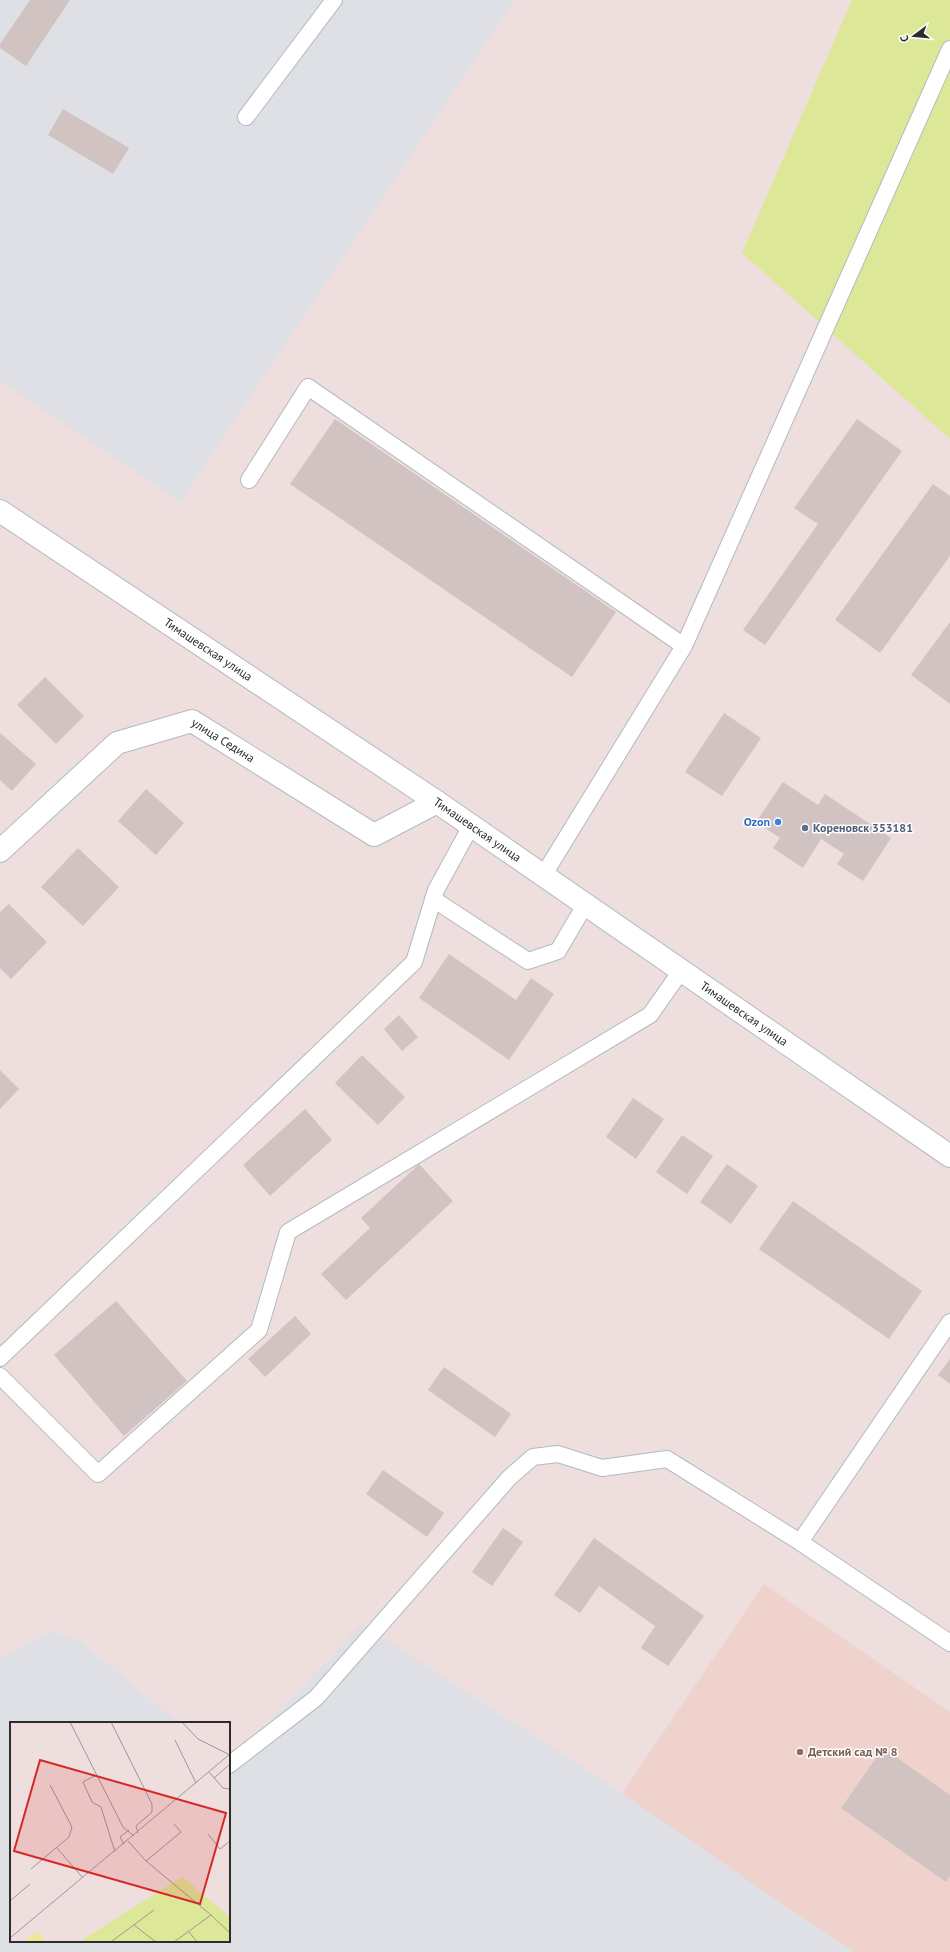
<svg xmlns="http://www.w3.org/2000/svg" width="950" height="1952" font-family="'PT Sans',sans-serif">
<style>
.industrial{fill:#dee0e6}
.education{fill:#f0d2cc}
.green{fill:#dce897}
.building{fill:#d0c3c2}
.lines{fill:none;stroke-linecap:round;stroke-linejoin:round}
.lane-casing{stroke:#b1bbc0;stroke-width:18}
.street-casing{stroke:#b1bbc0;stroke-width:24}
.lane{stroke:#fff;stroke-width:16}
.street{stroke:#fff;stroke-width:22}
.shop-dot{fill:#3f7fe0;stroke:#fff;stroke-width:1.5}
.service-dot{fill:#5c6f8a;stroke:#fff;stroke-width:1.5}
.education-dot{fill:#8d6e63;stroke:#fff;stroke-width:1.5}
.labels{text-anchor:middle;stroke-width:3;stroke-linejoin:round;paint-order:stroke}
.street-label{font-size:12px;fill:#2c2c2c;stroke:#fff}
.shop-label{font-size:12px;font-weight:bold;fill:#366cbe;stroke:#fff;text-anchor:end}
.service-label{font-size:12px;font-weight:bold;fill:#4e5e75;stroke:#fff;text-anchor:start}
.education-label{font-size:12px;font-weight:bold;fill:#785e54;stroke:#fff;text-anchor:start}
.inset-road{fill:none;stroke:#a09796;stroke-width:1}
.view{fill:#d62828;fill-opacity:0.15;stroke:#d62828;stroke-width:2}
.inset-edge{fill:none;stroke:#2c2c2c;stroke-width:2}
</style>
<rect width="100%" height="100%" fill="#eededd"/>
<path class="industrial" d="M0,0H514L181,502L0,380Z
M362,1624L622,1793L859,1952H0V1658L52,1631L81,1642L179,1723H11V1941H229V1765Z"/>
<path class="education" d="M764,1584L950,1712V1952H855L788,1908L622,1793Z"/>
<path class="green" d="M852,0H950V439L742,253Z"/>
<path class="building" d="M30,0H70L26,66L0,48V44Z
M63,109L129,148L113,174L48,135Z
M335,419L616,612L572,677L290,484Z
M857,419L902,451L765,645L743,630L818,524L794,508Z
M933,484L950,496V556L880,653L835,620Z
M950,622V704L911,675Z
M45,677L84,716L56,744L17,705Z
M724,713L761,738L722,796L685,772Z
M0,733L36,764L12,791L0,780Z
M783,782L818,805L825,794L891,838L863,881L837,864L844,854L821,839L803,868L773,848L780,838L756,822Z
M146,789L184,823L156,855L118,821Z
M78,848L119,887L83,926L41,887Z
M9,904L47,942L11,979L0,968V912Z
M449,954L516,1000L531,978L554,994L509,1060L419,998Z
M399,1015L418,1037L402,1051L384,1029Z
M362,1055L405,1097L378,1125L335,1083Z
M0,1070L19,1089L0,1109Z
M633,1098L664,1119L636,1159L606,1137Z
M305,1109L332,1140L270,1196L243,1165Z
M682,1135L713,1156L687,1194L656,1172Z
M419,1164L453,1201L346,1300L321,1274L370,1228L361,1218Z
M727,1164L758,1186L731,1224L700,1202Z
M793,1201L922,1291L889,1339L759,1249Z
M116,1301L187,1381L124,1436L54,1355Z
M295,1316L311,1334L265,1377L248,1359Z
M950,1359V1384L938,1375Z
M444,1367L511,1414L495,1437L428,1390Z
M383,1470L444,1513L427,1537L366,1494Z
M503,1528L523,1542L492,1586L472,1572Z
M594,1538L704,1616L668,1666L641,1648L655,1626L599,1586L580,1613L554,1595Z
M883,1748L950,1795V1876L946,1882L841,1808Z"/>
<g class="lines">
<defs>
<path id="lane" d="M246,117L334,0
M249,480L308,387L684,646L543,876
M684,646L950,49
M433,899L528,961L558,951L585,905
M0,1358L414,962L436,890L471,826
M0,1376L98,1474L259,1330L288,1232L650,1015L681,971
M800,1542L950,1322
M229,1765L316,1698L509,1478L533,1457L558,1454L602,1468L667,1459L800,1542L950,1643"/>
<g id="street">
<path id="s1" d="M0,511L437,802L950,1156"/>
<path id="s2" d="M0,851L117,743L192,721L374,835L437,802"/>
</g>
</defs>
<use href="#lane" class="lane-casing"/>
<use href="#street" class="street-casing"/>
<use href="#lane" class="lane"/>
<use href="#street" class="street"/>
</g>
<circle class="shop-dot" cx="778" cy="822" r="4"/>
<circle class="service-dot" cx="805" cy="828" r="4"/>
<circle class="education-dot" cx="800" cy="1752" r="4"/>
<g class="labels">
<g class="street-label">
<text dy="4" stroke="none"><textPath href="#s1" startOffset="250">Тимашевская улица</textPath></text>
<text dy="4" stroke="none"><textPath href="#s2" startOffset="274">улица Седина</textPath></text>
<text dy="4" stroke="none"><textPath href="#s1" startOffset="574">Тимашевская улица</textPath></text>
<text dy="4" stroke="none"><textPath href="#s1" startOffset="898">Тимашевская улица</textPath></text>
</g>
<g class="shop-label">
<text x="770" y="826">Ozon</text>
</g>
<g class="service-label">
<text x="813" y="832">Кореновск 353181</text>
</g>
<g class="education-label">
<text x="808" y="1756">Детский сад № 8</text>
</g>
</g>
<g transform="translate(10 1722)">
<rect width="220" height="220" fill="#eededd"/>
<path d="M172,155L220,195V220H69Z" fill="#dce897"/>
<path d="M28,210L36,220H13Z" fill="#efe792"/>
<path class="inset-road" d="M60,0L113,105L124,114M101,0L142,82V90L126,104L128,111M172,0L188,17L220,33M165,18L186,61M199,50L213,66L220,67M86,53L73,60L82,80L91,85L105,130M204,56L220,42M198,112L210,127L220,119M118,119L136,139L171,110L164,102M114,122L110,115L119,108M47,126L73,156M136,139L201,193M21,147L59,115L62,105L40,63M0,179L20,162M124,203L146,220M179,210L187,220M0,216L220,32M102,219L144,188M164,220L201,193L220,211"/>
<path class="view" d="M30,38L216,91L190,182L4,129Z"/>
<rect width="220" height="220" class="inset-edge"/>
</g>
<g transform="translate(914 36) rotate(254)" stroke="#ffffff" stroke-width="3" paint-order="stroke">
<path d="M0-3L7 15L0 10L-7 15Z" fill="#2c2c2c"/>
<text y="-6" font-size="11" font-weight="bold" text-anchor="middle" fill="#2c2c2c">С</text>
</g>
</svg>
